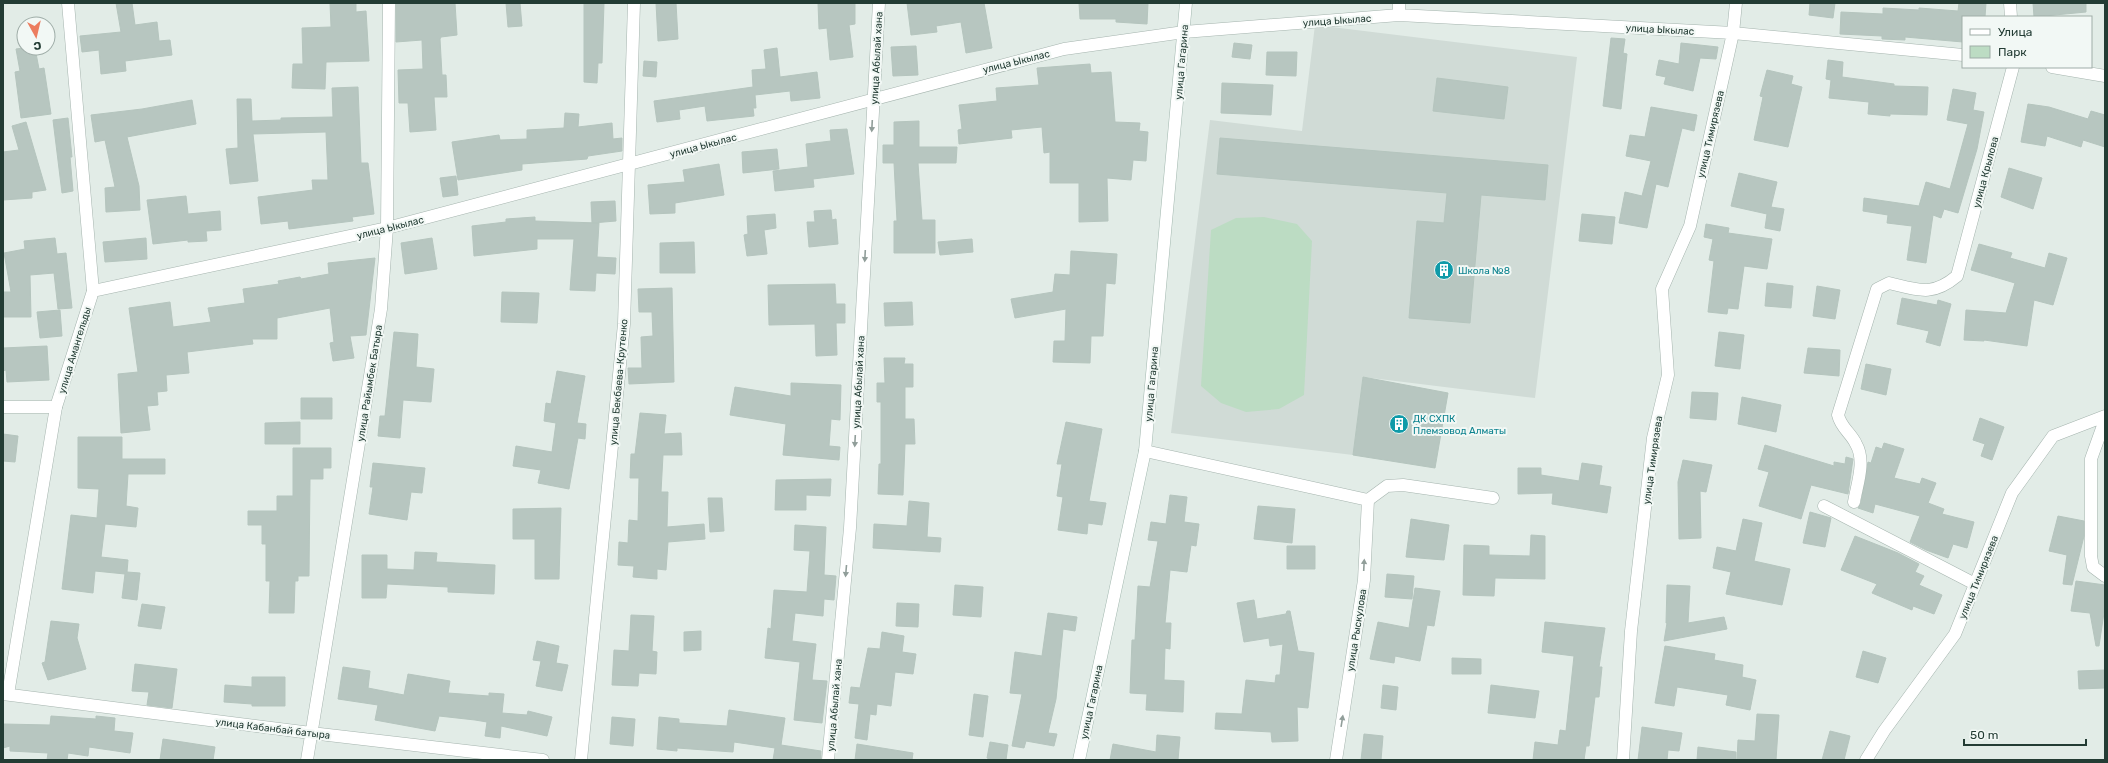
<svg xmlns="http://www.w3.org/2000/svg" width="2108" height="763" font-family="Rubik,sans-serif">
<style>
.built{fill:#d0dbd6}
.green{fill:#bcdcc3}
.building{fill:#b7c6c0;stroke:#b5c5be}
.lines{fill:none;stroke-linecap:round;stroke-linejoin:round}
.minor-casing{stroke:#a5b4ae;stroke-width:13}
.tertiary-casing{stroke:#a5b4ae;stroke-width:13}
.secondary-casing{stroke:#a1b7ae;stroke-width:13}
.minor{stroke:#fff;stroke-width:12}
.tertiary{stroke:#fff;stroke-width:12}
.secondary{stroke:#fff;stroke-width:12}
.oneway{fill:#919e9a}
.labels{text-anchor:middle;stroke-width:4;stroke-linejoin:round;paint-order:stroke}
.street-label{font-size:10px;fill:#233c34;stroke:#f2f8f5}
.culture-label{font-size:10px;fill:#0d838f;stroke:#f2f8f5;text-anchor:start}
</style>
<rect width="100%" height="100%" fill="#e2ece7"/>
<path class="built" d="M1315,25L1577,57L1535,398L1363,377L1353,455L1171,433L1210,120L1302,131Z"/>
<path class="green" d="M1264,217L1297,224L1312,241L1304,395L1279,409L1246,412L1221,403L1201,386L1211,230L1236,218Z"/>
<path class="building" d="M116,3H132L135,25L157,22L159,41L170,40L172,55L125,61L126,71L101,74L99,50L82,52L80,36L121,32Z
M330,3H356V12L366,11L369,61L326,62L325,89L292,88L293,64H303L302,28L331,27Z
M396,3H455L457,35L441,37L440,39L442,75H446L447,97H434L436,130L410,132L408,103H399L398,70L423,69L422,40L396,42Z
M506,3H520L522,26L508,27Z
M584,3H604L602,63H598L597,83L584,82Z
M656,3H676L678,39L658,41Z
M818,3H855V24L849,25L853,57L830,60L827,28L819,29Z
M907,3H984L992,48L966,53L961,22L936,26L937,32L911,35Z
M1079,3H1148L1147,24L1116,22V19H1080Z
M1810,3H1835L1833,18L1809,15Z
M1959,3H1986L1985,17H1963V42L1905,37V40L1882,39V36L1840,34L1841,12L1883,14V8L1919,10V8L1958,11Z
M2033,3H2086V12L2034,17Z
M1611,38L1625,39L1623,53L1627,54L1621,109L1603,106Z
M1234,43L1252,45L1250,59L1232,57Z
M1681,43L1718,47L1716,59L1700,58L1693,91L1664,84L1666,77L1656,75L1659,60L1679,64Z
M916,46L918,75L893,76L891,47Z
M23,48H35L39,69L44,68L51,114L21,118L15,72L20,71L16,49Z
M777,48L780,77L817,72L820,98L791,101L790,91L755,95L756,108H753L754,116L707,121L705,106L679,110L680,119L657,122L654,101L753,87L752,70L766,69L764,50Z
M1267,52H1297L1296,76L1266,75Z
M1828,60L1843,62L1842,77L1894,84V86L1928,87L1927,115L1890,114V116L1868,114L1869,102L1829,98L1831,80L1826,79Z
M644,61L657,62L656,77L643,76Z
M1090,64L1091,73L1111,72L1115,122L1140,123L1139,131L1148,132L1146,161L1133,160L1131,180L1107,178L1108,221L1079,222V183H1050V152L1044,153L1042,127L1011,130L1012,138L959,144L958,130L962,129L959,105L997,101L996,88L1039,85L1037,68Z
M1767,70L1793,76L1791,84L1802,87L1788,147L1754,140L1763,97L1760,96Z
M1437,78L1508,87L1504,119L1433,111Z
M1222,83L1273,85L1271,115L1221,113Z
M358,87L361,163H368L374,214L352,217L353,221L289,229L288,221L261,224L258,197L313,190L312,180H328L326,132L253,134L258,181L230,184L226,149L238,148L237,99H251L252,121L281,120V118L333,117L332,88Z
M1953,89L1976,93L1973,110L1984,112L1977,149L1958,213L1944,209L1941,218L1933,215L1926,263L1907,260L1912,226L1887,223L1888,215L1863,211L1864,198L1919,206L1926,182L1950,189L1968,124L1947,120Z
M192,100L196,124L127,137L139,186L140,210L106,212L105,188L115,187L105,140L95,142L91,115L142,109Z
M2028,104L2049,107L2088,119L2091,111L2105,115V147L2083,140L2081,147L2047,136L2045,146L2021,142Z
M1651,107L1697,115L1694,131L1682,128L1668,187L1656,184L1647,228L1619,223L1625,192L1642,196L1651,161L1626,156L1630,135L1645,137Z
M565,113L579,114L578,127L612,123L613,139L622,138V151L588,156L587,159L522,164V170L458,180L452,142L499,135L500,140L527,139V130L564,128Z
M68,118L72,157H70L73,191L62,193L53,120Z
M919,121V147H957L956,163H918L922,220H935V253H894V221H897L894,163H883V145H894V122Z
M26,122L46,190L32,192V198L3,200V152L19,150L12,126Z
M847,129L854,174L813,179L814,187L775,191L773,171L808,167L806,144L831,141L830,130Z
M1220,138L1548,165L1545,200L1481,195L1470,323L1409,318L1417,221L1444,223L1447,193L1217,174Z
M777,149L779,169L743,173L742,152Z
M719,164L724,195L675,203V213L650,214L648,185L685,182L683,170Z
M2009,168L2042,178L2033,209L2001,197Z
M1739,173L1777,182L1771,207L1784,209L1780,231L1765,228L1767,214L1731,206Z
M456,176L458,195L443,197L440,178Z
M186,196L188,214L220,211L221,230L206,231L207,241L188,242V240L153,244L147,200Z
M615,201L616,221L592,223L591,202Z
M831,210L832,220L836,219L838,244L809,247L807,222H815L814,211Z
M775,214L776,228L764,230L767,254L747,256L744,235L748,234L747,216Z
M1582,214L1615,217L1612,244L1579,241Z
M535,217V221L599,223L597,257L616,258L615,274L596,273L595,291L570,290L574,239H537V249L474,256L472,226L506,222V219Z
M1706,224L1729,228L1728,233L1772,239L1767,269L1744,266L1738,309L1728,308L1727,314L1708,312L1714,261L1709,260L1713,239L1704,237Z
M55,238L57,254L66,253L72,308L58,309L54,273L30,275L31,317H3V292H11L4,253L25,249L24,241Z
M146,238L147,259L105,262L103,242Z
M432,238L437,269L405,274L401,243Z
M972,239L973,252L940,255L938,242Z
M694,242L695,273H660V243Z
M1979,244L2012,253L2010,258L2045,268L2049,253L2067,258L2053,305L2034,300L2027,346L1984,340V341L1964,340L1966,310L2006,313L2015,283L1971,270Z
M1071,251L1117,254L1115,284L1106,283L1103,336H1091L1090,363L1053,362L1054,341H1065L1066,309L1015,318L1011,299L1053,292L1055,274L1070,275Z
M375,258L366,335L350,336L354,358L333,361L330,343L334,342L330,308L277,318V339H252L253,344L187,352L189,373L166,375L167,391L157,392L158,405L147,406L150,430L121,433L118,374L138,372L129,308L170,302L173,327L211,322L208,308L245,303L243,289L279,284L278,281L300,277L301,279L329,274L328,263Z
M1767,283L1793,286L1791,308L1765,306Z
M835,284L836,304H845V323H836L837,355L816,356L815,324L769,325L768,285Z
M1817,286L1840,290L1835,319L1813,316Z
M672,288L674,382L629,384L628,368H642L641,337L653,336L652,312H639L638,289Z
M502,292L539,293L537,323L501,322Z
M1902,298L1937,305L1938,300L1951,304L1940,346L1926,342L1929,331L1897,324Z
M912,302L913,325L885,326L884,303Z
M60,310L62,336L40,338L37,312Z
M394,332L418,334L416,367L434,369L431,402L403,400L400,438L378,436L380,416H385Z
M1719,332L1744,335L1740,369L1715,366Z
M47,346L49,380L7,382L6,370L3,371V348Z
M1808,348L1840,350L1839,376L1804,373Z
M884,358H905L904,364H913V387H905V419H914L915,444H905L903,495L878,494L879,464H881V402H877V383H885Z
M1866,364L1891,369L1886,395L1861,389Z
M557,371L585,376L577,423L586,424L585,439L578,438L569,489L538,483L541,470L513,466L516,446L552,452L556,423L544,421L546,403L551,404Z
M1363,377L1448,393L1435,468L1353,455Z
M791,383L841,385L840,420L831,419L829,446L840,447L839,460L783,455L786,424L730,415L735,387L791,396Z
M1692,392L1718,393L1716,420L1690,418Z
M1742,397L1781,405L1776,432L1738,424Z
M301,398H332V419H301Z
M640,413L666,415L664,434L681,433L682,455H663L661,492H668L667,527L704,524L705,539L668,542L666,570L657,569V579L633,577L634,566L618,565L619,542L628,543L629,520L638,521L639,478H630L631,454H635Z
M1980,418L2004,427L1992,460L1981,456L1985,444L1973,440Z
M300,422V444H265V423Z
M1066,422L1102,429L1089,501L1106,503L1102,525L1088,523L1087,534L1058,530L1063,497L1057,496L1062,464H1057Z
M3,434L18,436L15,462L3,461Z
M78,437H122V459H165V474H128L126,506L138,508L136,527L105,524L101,557L128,560L127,572L140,573L137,600L122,598L125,574L95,571L93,593L62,589L71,515L97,518L99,489L78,488Z
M1884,443L1904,449L1894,478L1920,484L1922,478L1936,483L1928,503L1944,509L1942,514L1974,522L1967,548L1953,544L1948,558L1926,550L1910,542L1920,516L1875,504L1873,513L1858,508L1861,503L1868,462L1871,463L1876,447L1882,449Z
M1765,445L1834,466V462L1845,464L1846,457L1853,459L1848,494L1811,485L1801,519L1759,506L1769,472L1758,469Z
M293,448H331V468H323V479H310L309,576H298V581H295L294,613H269L270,581H266V544H262V525H248V511H277V496H293Z
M1683,460L1712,465L1706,492L1700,491L1701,538L1679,539L1678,482Z
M373,463L425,468L422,493L411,492L407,520L369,514L373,487H370Z
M1582,463L1602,466L1599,485L1611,487L1607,513L1552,504L1553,493L1518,494V468H1541V475L1579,481Z
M831,479L830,496L806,495V510H775L776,480Z
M1170,495L1187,497L1184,522L1199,524L1196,546L1191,545L1187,572L1170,570L1165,623H1171L1170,649L1165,648L1164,680L1184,681L1183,712L1146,710L1147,694L1130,693L1132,640H1135L1138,586L1150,587L1158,541L1148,540L1151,522L1166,524Z
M708,498H722L724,531L710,532Z
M909,501L929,503L927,537L941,538L940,552L873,548L874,524L907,526Z
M1258,506L1295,509L1292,543L1254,539Z
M561,508L559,579H535V539H513V509Z
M1810,512L1831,518L1825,547L1803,543Z
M2058,516L2084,521V536L2072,585L2063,584L2067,555L2049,551Z
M1411,519L1449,525L1444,560L1406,557Z
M1743,519L1762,523L1754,561L1790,569L1782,605L1726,594L1731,572L1713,568L1717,547L1736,551Z
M795,525L826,527L824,575L836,576L834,600L824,599L823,616L795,613L792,641L816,644L812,680L827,681L822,723L794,720L800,662L765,658L768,628L771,629L774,590L807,592L810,551L794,550Z
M1531,535L1545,536V579L1495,578L1494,596L1463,595L1464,545L1489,546V555L1530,556Z
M1855,536L1898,553L1919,564L1915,572L1924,576L1919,585L1942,595L1934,614L1913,606L1912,610L1872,593L1877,584L1841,570Z
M1287,546H1315V569H1287Z
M415,552L437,553L436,562L495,565L494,594L448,592V587L387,584L386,598H362V555H387V569L414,570Z
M1387,574L1414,576L1412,599L1385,597Z
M2076,581L2105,585V606L2099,646H2096L2090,613L2071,611Z
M955,585L983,587L981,617L953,615Z
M1667,585L1690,586L1688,623L1724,617L1727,629L1664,641L1667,623H1666Z
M1415,588L1440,591L1434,626L1427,625L1420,661L1395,656L1394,663L1370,659L1378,622L1409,628Z
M1254,600L1257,619L1286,614L1287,611H1290L1298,651L1314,653L1308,708L1297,707L1298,741L1272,742L1271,732L1215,729L1216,713L1242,714L1246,680L1275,683L1276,675H1280L1283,644L1270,646L1269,638L1244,642L1237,603Z
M897,603L919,604L918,627L896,626Z
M142,604L165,607L161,629L138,626Z
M1048,613L1077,617L1075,631L1063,629L1056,699L1048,733L1057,734L1054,746L1026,741L1024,748L1012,746L1022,694L1010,693L1015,652L1042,656Z
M631,615L654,616L652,651L657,652L656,674L639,673L638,686L612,685L614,650L629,651Z
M51,621L79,624L77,638L86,669L48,680L42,663L45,662Z
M1545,622L1605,628L1599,667H1602L1599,697H1595L1589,746H1586L1584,760H1533L1535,742L1558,745L1560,730L1566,731L1574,656L1542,652Z
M701,631V650L684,651V632Z
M882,632L904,636L902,652L916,654L913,674L895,672L891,706L877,704L876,715L870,714L867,740L855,738L859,704L849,703L851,687L860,688L868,648L880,649Z
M537,641L559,646L556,663L568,665L562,691L536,686L541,661L533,660Z
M1665,646L1715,654L1714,660L1743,665L1742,677L1756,680L1750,710L1726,705L1728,695L1677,687L1674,706L1655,703Z
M1863,651L1886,658L1878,683L1856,677Z
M1452,658L1481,659V674H1452Z
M135,664L177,669L172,708L147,705L149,692L132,691Z
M343,667L370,671L368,688L404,695L408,674L450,681L448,693L489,696V693L504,694L502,713L527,715L528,711L552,717L547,736L501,726L500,738L485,736L487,722L475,720L439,716L435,731L375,720L378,705L338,699Z
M2105,670V688L2079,689L2078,671Z
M252,677H285V706H252V704L224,702L225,685L252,687Z
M1383,685L1398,687L1396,710L1381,708Z
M1491,685L1539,691L1535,718L1488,713Z
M974,694L988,696L983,737L969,735Z
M729,710L785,718L781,745L821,751V760H773L775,748L734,742L733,752L677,748V751L657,749L659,717L679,719V723L727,726Z
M1757,714L1779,715L1776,760H1737L1738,740L1755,741Z
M51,716L96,719V716L115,718L114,731L133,733L130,753L89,747L88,756L68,753L67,760H47L48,753L10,751V746L3,748V724L50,725Z
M612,717L635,719L633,746L610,744Z
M1642,727L1682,733L1679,751L1668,750L1667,760H1638Z
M1830,731L1850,736L1844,760H1822Z
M1364,734L1383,736L1381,760H1361Z
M1157,735L1180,737L1178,760H1110L1113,744L1156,752Z
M163,739L215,747L213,760H160Z
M990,742L1008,745L1006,760H992L987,758Z
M857,744L913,753L912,760H855Z
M1698,747L1736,752V760H1697Z"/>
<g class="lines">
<defs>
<path id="minor" d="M68,3L93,291
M2010,3L2011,17
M1399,15V3
M1184,32L1399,15L1733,33L1963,55
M2052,67L2105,76
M2105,420L2091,459V556L2093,567L2105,576
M1368,500L1387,486L1403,485L1493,498
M1854,502C1857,484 1866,461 1856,444C1851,433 1841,428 1838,415L1877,289L1889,283C1918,290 1932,297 1957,276L2013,67
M1824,506L1975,584
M3,694L311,733L543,760
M8,694L56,407
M307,760L381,309L387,228L389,3
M581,760L624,324L634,3
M1623,760L1631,631L1653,438L1668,375L1662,289L1690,226L1733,33L1736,3
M1866,760L1884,731L1955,634L2012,493L2053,436L2105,416"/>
<path id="tertiary" d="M3,407H56L93,291L387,228L1064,49L1184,32
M1145,451L1368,500L1364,580L1336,760
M828,760L850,528L879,3"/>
<path id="secondary" d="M1079,760L1145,451L1186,3"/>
</defs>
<use href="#minor" class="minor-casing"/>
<use href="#tertiary" class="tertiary-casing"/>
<use href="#secondary" class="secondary-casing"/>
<use href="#minor" class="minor"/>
<use href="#tertiary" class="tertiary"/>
<use href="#secondary" class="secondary"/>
</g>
<defs><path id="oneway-solid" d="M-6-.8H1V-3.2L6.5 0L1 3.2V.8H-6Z"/></defs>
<g class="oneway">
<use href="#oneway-solid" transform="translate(872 126) rotate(93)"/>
<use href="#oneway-solid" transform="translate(865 256) rotate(93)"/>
<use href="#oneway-solid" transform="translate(855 441) rotate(93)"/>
<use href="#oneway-solid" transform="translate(1364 565) rotate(-87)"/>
<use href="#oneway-solid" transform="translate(846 571) rotate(95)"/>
<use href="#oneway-solid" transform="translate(1342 721) rotate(-81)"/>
</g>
<defs>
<symbol id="building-disc" viewBox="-11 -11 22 22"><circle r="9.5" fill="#0f9aa8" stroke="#f2f8f5"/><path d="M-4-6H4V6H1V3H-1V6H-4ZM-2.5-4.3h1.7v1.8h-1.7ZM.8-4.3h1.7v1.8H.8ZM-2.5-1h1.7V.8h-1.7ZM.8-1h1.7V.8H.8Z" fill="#fff"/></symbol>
</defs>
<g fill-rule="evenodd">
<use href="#building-disc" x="1433" y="259" width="22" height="22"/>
<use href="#building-disc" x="1388" y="413" width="22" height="22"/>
</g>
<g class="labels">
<g class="street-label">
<text transform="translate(1337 20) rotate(-4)" y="4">улица Ыкылас</text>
<text transform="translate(1660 29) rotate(3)" y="4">улица Ыкылас</text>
<text transform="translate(876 58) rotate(-87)" y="4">улица Абылай хана</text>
<text transform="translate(1016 61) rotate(-14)" y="4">улица Ыкылас</text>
<text transform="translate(1181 62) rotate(-85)" y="4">улица Гагарина</text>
<text transform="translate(1710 134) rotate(-77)" y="4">улица Тимирязева</text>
<text transform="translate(703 145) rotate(-15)" y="4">улица Ыкылас</text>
<text transform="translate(1985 172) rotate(-75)" y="4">улица Крылова</text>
<text transform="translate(390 227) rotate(-14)" y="4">улица Ыкылас</text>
<text transform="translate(74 350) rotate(-73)" y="4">улица Амангельды</text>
<text transform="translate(618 382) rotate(-85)" y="4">улица Бекбаева-Крутенко</text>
<text transform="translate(858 382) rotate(-87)" y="4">улица Абылай хана</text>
<text transform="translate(369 383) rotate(-81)" y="4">улица Райымбек Батыра</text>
<text transform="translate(1151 384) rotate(-85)" y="4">улица Гагарина</text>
<text transform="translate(1652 460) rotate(-82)" y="4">улица Тимирязева</text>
<text transform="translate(1978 577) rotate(-68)" y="4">улица Тимирязева</text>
<text transform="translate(1356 630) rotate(-81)" y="4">улица Рыскулова</text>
<text transform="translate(1091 702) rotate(-78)" y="4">улица Гагарина</text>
<text transform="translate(834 705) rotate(-85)" y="4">улица Абылай хана</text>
<text transform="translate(273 728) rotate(7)" y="4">улица Кабанбай батыра</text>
</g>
<g class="culture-label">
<text x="1458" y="274">Школа №8</text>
<text x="1413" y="422">ДК СХПК<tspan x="1413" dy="12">Племзовод Алматы</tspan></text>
</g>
</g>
<rect width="2108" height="763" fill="none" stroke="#233c34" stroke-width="8"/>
<rect x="1962" y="16" width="130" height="52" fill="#f2f8f5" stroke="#9fada8"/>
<rect x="1970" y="29" width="20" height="6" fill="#ffffff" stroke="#9fada8"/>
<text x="1998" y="36" font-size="12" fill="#233c34">Улица</text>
<rect x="1970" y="46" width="20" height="12" fill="#bcdcc3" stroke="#9fada8"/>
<text x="1998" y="56" font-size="12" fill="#233c34">Парк</text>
<g transform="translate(36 36) rotate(172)"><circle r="19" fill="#f2f8f5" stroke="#9fada8"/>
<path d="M0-3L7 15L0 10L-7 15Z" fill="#ec7d5f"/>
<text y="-6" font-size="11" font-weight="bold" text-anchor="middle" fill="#233c34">С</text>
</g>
<path d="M1964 739v6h122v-6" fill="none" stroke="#233c34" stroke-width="2"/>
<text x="1970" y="739" font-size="12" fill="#233c34" stroke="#f2f8f5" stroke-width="3" paint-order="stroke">50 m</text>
</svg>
